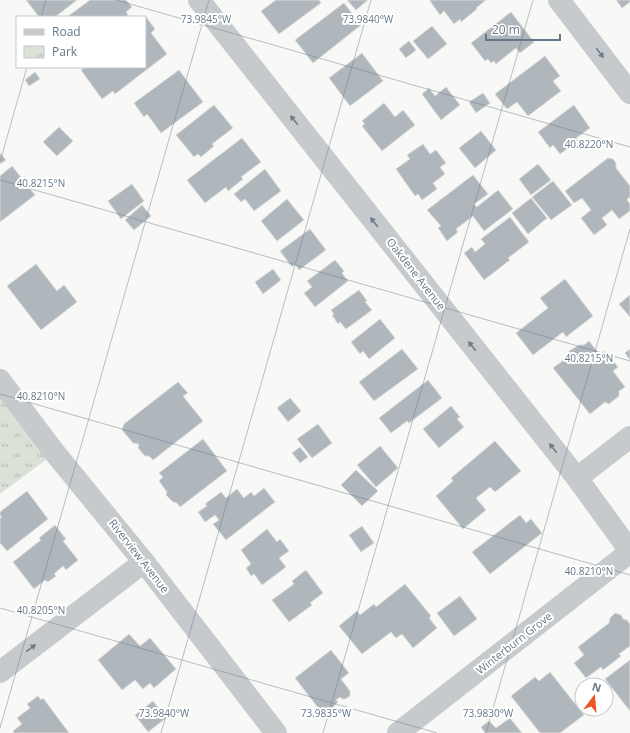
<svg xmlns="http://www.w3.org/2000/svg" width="630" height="733" font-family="'Open Sans',sans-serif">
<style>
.park{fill:url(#park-tufts)}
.building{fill:#afb7bd;stroke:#dadad8}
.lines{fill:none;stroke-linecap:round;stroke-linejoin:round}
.minor{stroke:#c6cacd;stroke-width:22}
.oneway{fill:#6b7c8b}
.ticks{fill:none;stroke:#667888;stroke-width:1;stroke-opacity:0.45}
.labels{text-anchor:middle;stroke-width:4;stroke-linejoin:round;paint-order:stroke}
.street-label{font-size:11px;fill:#667888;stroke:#fff}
.ticks-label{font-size:10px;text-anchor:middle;fill:#667888;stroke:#fff;stroke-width:4;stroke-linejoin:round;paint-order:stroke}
</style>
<defs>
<pattern id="park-tufts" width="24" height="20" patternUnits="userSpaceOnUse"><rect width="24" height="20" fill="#dae1d7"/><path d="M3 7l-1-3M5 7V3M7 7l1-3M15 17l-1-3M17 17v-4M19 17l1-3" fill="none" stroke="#b5bbb4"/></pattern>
</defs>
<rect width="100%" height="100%" fill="#f8f8f6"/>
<path class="park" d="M0,380L55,453L0,494Z"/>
<path class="building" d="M26,0H77L55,17H39Z
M90,0H126L132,7L126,12L128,15L125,17H67Z
M276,0H319L321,3L279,34L261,11Z
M347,0H368L356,10Z
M431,0H486L476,8L477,9L461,22L460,19L454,24L444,11L440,15L430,1Z
M616,0H630V2L622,8Z
M344,3L361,25L313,63L295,40Z
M511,12L534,42L520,53L516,48L496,64L494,61L491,63L488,59L485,61L471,43Z
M146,17L155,29L151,33L167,54L115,94L113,91L102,99L81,70L85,67H145V18Z
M432,26L447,44L428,59L413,41Z
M409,41L416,50L406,58L399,49Z
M362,53L383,81L350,106L329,78Z
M545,56L560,76L553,81L561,91L528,116L517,102L507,109L495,94Z
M179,70L203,102L161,133L147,114L144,117L134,103Z
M35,72L40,79L29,86L25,80Z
M446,87L460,105L441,120L422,94L429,88L435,96Z
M483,93L490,103L476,113L469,102Z
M384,103L395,117L403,110L415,125L382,151L362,126L365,124L362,121Z
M214,105L233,128L212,144L214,146L201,157L198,154L194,157L176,135Z
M574,105L590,128L576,138L578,141L560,154L553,145L550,148L538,132Z
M59,127L73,141L57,156L43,142Z
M481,131L496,150L475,168L459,148Z
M242,138L261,162L241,177L243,179L228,191L226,187L205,203L187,180Z
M423,144L430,154L436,150L446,163L440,167L445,174L433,183L437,189L422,200L418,194L415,196L396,169L410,159L407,155Z
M0,153L6,160L0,164Z
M608,158L613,159L616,163V168L630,186V198H628L627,200L630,204V211L619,219L612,210L602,218L607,225L594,235L581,218L591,210L582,198L574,203L565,191Z
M538,164L551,180L531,195L519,179Z
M12,166L35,195L0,222V176Z
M265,169L281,191L254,211L245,199L241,202L234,194Z
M473,175L488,194L474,204L477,207L498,190L513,209L484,231L473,216L456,229L458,232L447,241L438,228L441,226L427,210Z
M553,181L572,205L551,220L532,197Z
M132,184L144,201L121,219L108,201Z
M531,198L547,218L528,234L512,213Z
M287,199L304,220L277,241L261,221Z
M142,205L151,216L134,230L125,220Z
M510,217L529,242L508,258L510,260L484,280L464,253L472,247L475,252L485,244L481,239Z
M310,229L326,250L299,270L295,264L292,267L280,251Z
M335,260L344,271L342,273L348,281L315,307L304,293L312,287L307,281Z
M36,264L57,291L64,285L77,302L41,330L7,286Z
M273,269L281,280L263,294L255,282Z
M565,279L593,316L566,337L563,332L533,355L516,333L548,308L540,298Z
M359,290L367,301L365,302L372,310L346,329L340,322L338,324L332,315L334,314L331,310Z
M630,295V317L619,304Z
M380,319L395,338L369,359L363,351L360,354L351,342Z
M589,341L600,355L605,351L618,367L613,371L625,387L619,391V396L609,404L605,402L590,414L553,368L569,356V351L579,345H584Z
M402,349L418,369L374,401L359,382Z
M630,349V360L625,353Z
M428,380L442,398L409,423L407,421L391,433L379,418Z
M178,382L188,393L183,396L203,421L153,460L149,456H145L138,448L139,444L133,443L122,430L124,424Z
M290,398L301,411L288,422L277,408Z
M451,406L460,417L457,419L464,427L439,448L423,429Z
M318,424L332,443L312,458L297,439Z
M203,439L227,471L180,507L177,503L173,502L166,495L167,492L159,481L163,477L159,473Z
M495,441L521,471L495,492L490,487L476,498L486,510L463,529L436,496L453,481L451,478Z
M380,446L398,468L376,487L357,465Z
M300,447L308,457L300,463L292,453Z
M356,470L378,491L362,506L341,485Z
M264,488L275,502L226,540L213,524L219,520L215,515L205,522L198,512L207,506L205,504L221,492L226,498L237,489L244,498L251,492L254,496Z
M27,491L48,519L7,551L0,543V518L2,517L0,515V512Z
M520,515L526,523L531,519L542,533L490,574L472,552Z
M55,525L66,539L63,541L78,560L66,570L63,566L54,574L56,576L48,582L45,580L34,589L13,562L41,540L39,538Z
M362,526L374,543L361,552L349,535Z
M267,529L277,542L280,539L289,551L279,558L286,567L262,585L254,574L251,576L246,568L251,564L241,550Z
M306,570L323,593L310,603L312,605L289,622L272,600L294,584L292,581Z
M405,584L431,616L429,618L437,628L413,648L402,634L396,638L391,632L362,654L339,626L357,611L360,615L374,604L376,607Z
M460,596L477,619L454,636L437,613Z
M615,613L621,615L624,620L626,619L630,624V646L619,654L621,656L603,670L601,667L586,678L574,663L584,655L578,647L609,623L610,618Z
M129,634L140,646L150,638L176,669L154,688L150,683L143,689L135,680L122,690L98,660Z
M331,650L349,673L341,679L350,691V696L345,699H342L340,697L336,700L338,702L334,706V709L329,712L327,711L323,714L295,678Z
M630,660V711L605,679Z
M550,672L584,715L560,733H540L511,696L535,677L539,681Z
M38,696L41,700L43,698L69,733H14L13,731L22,724L17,718L30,708L27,704Z
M153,701L166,718L148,732L135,715Z
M510,718L522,733H485L481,727L489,721L496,728Z"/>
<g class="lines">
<path class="minor" d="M199,0L577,478L630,551
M559,0L630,93
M0,380L55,453L144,562L276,733
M577,478L630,437
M0,672L144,562
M398,733L630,552"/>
</g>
<defs><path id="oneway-solid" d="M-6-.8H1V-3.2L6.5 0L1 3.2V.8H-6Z"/></defs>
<g class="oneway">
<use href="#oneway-solid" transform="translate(600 53) rotate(53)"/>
<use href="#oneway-solid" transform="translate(294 120) rotate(-128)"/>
<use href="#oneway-solid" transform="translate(374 222) rotate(-128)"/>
<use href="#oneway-solid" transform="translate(472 346) rotate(-128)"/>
<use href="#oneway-solid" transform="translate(553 448) rotate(-128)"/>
<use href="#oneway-solid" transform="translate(31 648) rotate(-37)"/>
</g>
<path class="ticks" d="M116,0L630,147M41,17L46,0M0,162L27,67M0,180L630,361M0,394L630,575M0,608L437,733M0,728L209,0M161,733L371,0M323,733L533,0M486,733L630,229"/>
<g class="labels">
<g class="street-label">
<text transform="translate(416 274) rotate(52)" y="4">Oakdene Avenue</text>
<text transform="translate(139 556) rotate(52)" y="4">Riverview Avenue</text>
<text transform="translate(514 643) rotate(-38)" y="4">Winterburn Grove</text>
</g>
</g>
<g class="ticks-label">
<text x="206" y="23">73.9845°W</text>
<text x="368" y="23">73.9840°W</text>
<text x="589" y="148">40.8220°N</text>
<text x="41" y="187">40.8215°N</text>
<text x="589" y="362">40.8215°N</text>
<text x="41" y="400">40.8210°N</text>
<text x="589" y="575">40.8210°N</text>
<text x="41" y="614">40.8205°N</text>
<text x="164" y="717">73.9840°W</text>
<text x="326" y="717">73.9835°W</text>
<text x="488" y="717">73.9830°W</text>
</g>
<rect x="16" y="16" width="130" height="52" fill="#ffffff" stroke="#c2c9cf"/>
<rect x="24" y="29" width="20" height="6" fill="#c6cacd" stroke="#c2c9cf"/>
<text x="52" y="36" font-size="12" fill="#667888">Road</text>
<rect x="24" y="46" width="20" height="12" fill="url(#park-tufts)" stroke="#c2c9cf"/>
<text x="52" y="56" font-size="12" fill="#667888">Park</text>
<g transform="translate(594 697) rotate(16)"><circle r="19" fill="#ffffff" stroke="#c2c9cf"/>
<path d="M0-3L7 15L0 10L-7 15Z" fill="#e95725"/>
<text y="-6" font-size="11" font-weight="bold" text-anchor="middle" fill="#667888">N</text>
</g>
<path d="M486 34v6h74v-6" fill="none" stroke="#667888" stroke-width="2"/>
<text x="492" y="34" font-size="12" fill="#667888" stroke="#ffffff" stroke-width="3" paint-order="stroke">20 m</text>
</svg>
